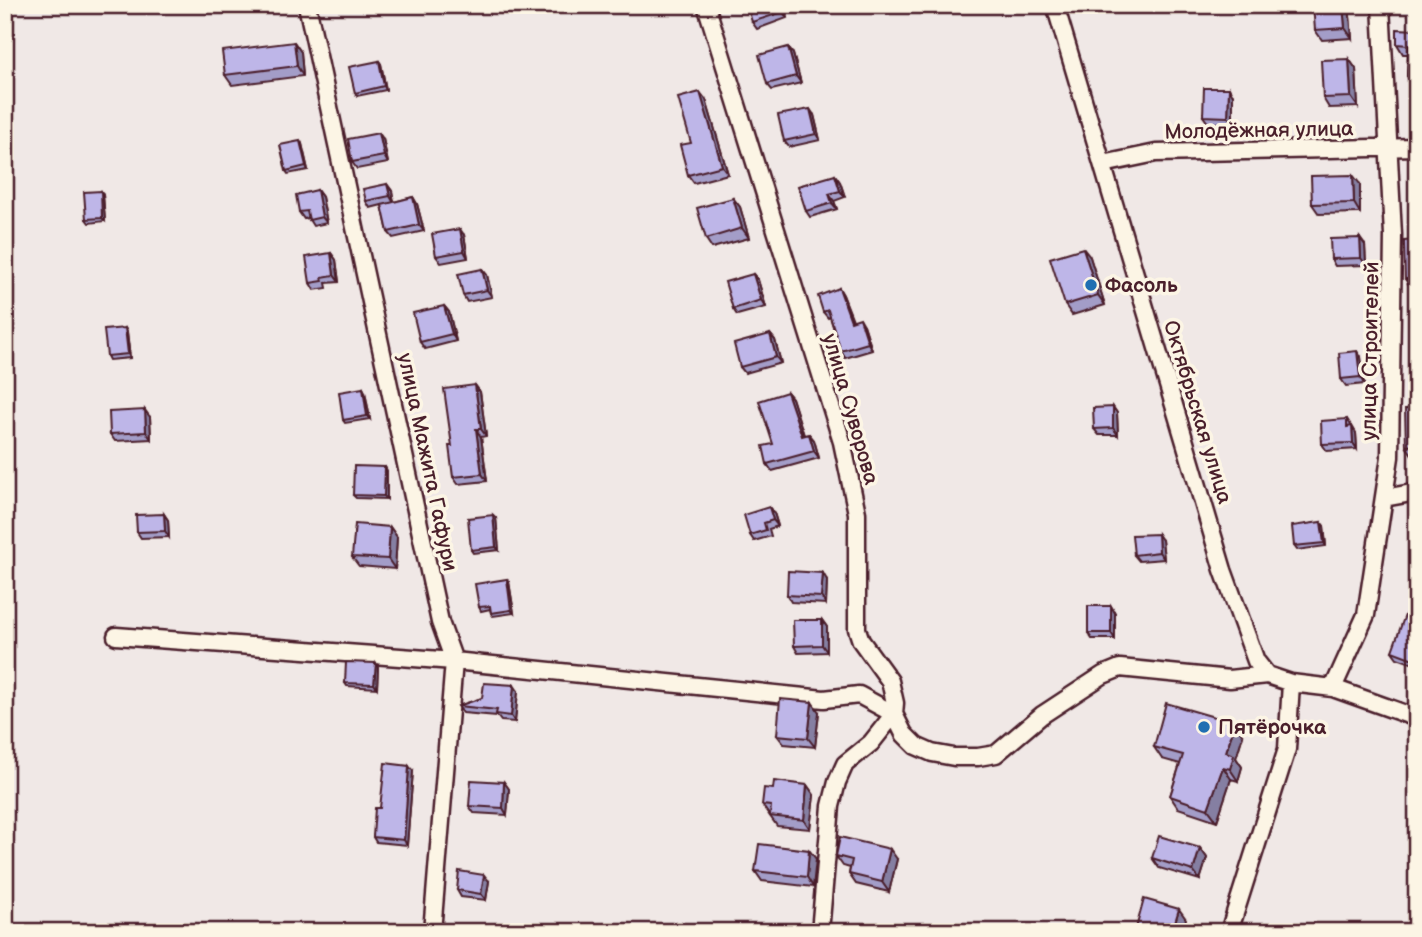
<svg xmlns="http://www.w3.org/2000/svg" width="1422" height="937" font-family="'Balsamiq Sans',sans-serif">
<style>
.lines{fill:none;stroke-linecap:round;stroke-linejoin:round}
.minor-casing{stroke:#4a1f2b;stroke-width:21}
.minor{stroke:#fcf5e5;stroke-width:16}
.wall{fill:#a39dc8;stroke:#4a1f2b;stroke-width:2}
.shaded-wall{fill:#857fa2;stroke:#4a1f2b;stroke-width:2}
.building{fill:#beb6e8;stroke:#4a1f2b;stroke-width:2}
.poi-dot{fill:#1f6fb2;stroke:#fcf5e5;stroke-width:2.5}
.labels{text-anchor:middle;stroke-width:7;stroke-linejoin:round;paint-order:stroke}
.street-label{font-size:21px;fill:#4a1f2b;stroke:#fcf5e5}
.poi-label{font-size:21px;font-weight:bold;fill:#4a1f2b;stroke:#fcf5e5;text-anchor:start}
</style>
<rect width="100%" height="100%" fill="#f0e8e6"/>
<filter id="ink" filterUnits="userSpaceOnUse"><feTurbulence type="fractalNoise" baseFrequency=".0143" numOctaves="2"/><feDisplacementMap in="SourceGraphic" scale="14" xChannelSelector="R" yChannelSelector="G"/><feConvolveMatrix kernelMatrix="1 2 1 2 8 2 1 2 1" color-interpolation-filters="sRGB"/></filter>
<g filter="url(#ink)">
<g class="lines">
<defs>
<path id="minor" d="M307,5L440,622L454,661L432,932
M706,5L842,442L857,513V629L861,641L890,681L895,703L894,714L871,743L845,764L837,782L831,806L820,932
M1055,5L1223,570L1256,661L1267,675L1291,683L1333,688L1417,718
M1103,164L1156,153L1417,147
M1384,498L1417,492
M116,636L454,661L824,699L859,695L894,714L904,734L916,746L932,753L954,757H978L996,754L1042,715L1103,675L1120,668L1230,679L1267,675
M1333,688L1366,615L1390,457L1393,235L1381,5
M1229,932L1287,749L1291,683"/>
</defs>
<use href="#minor" class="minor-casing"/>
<use href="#minor" class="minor"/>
</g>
<path class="wall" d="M783,5L787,18L757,29L752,22Z
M1349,5L1352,38L1322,40L1315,30Z
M1417,30V101L1412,94V83L1407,76L1408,54H1403L1397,44Z
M294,42L301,52L303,76L232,85L225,75Z
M793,54L801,83L772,90L767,84Z
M1349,59L1356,69L1358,107L1329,108L1323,98Z
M379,61L381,64L386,90L357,96L355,93Z
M1233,95V123H1208L1203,116Z
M706,100L728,174L694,183L688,175L691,143Z
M814,115L820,140L789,147L784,141Z
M383,139L388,163L357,169L352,162Z
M302,144L308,170L288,174L286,171Z
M835,175L840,182L845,197L834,201L837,209L810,217L806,211Z
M387,184L392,191L394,202L413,197L417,204L424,231L393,238L388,232L382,205L370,208L366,201Z
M1360,184V213L1319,214L1312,204Z
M317,190L322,197L327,223L313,226L308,218L304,219L299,212Z
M101,191L103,195L105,221L89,223L86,219Z
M733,198L740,207L749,238L712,248L706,239Z
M464,235L468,258L441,263L436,256Z
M1417,240V289H1412L1405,279Z
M1365,245L1366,265L1335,266L1331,259Z
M331,253L336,260L339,282L326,283L327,288L314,290L310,283Z
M1090,257L1105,305L1072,315L1065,305Z
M482,269L487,275L492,297L467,302L463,295Z
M753,274L758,280L766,307L737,315L733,309Z
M839,288L843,295L853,320L864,325L872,350L845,358L841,351L830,317L828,318L823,312Z
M444,306L449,312L456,341L425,349L420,342Z
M125,328L127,332L130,358L109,360L107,356Z
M770,334L775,340L781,363L745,373L740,367Z
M1361,357L1364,384L1346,386L1341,379Z
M475,385L480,392L486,436L481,437L487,481L458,484L453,477L452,446Z
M363,388L365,392L370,419L345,423L343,420Z
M787,392L792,398L804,435L809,434L814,440L819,458L772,471L767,464Z
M1113,407L1117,413L1118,435H1099L1094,429Z
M1417,409V455L1413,456L1406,446Z
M150,417L151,439L115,441L110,434Z
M1347,419L1356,433L1357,449L1327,451L1322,444Z
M385,467L387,471V499L356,498L353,495Z
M774,513L778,526L769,529L771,536L754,541L750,535Z
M164,514L168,520L169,537L141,538L137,532Z
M493,515L496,518L499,550L473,553L471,550Z
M1321,522L1324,526L1326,546L1297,550L1294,546Z
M390,527L397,537L395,569L359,566L352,557Z
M1162,540L1164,559L1139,561L1134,555Z
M827,580L826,604L791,602L787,595Z
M509,582L514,613L493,616L491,613L490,609L481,611L479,607Z
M1111,606L1115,613V639H1092L1088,633Z
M822,620L827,627V652L798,653L794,646Z
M1417,620V665L1397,658L1392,651Z
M376,663L378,667L377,688L347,686L345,683Z
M518,691L515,722L501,721L497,716L463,713L458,706L482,698Z
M819,712L815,747L784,744L777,735Z
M1243,735L1236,758L1242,767L1238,781L1231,779L1217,821L1178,808L1170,796L1180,764L1162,759L1154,747Z
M413,771L407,845L376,842L373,837L380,808Z
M504,782L509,789L507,815L474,813L469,806Z
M807,785L814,795L810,829L777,826L762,805L773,789Z
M1200,848L1207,858L1200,880L1159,868L1152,858Z
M809,850L816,859L813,887L762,881L755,871Z
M836,856L897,859L889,892L856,884L849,874L850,868L843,866Z
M489,881L486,900L461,897L457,890Z"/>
<path class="shaded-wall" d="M780,5H783L787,18L783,12Z
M1343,5H1349L1352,38L1345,28Z
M294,42L301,52L303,76L297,66Z
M788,47L793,54L801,83L796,76Z
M1349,59L1356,69L1358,107L1351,97Z
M379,61L381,64L386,90L384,86Z
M1229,88L1233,95V123L1228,117Z
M700,92L706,100L728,174L722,166Z
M810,109L814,115L820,140L816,134Z
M379,133L383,139L388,163L384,156Z
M300,141L302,144L308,170L306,166Z
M835,175L840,182L845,197L840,191Z
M1353,175L1360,184V213L1354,203Z
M387,184L392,191L394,203L390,196Z
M317,190L322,197L327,223L322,217Z
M101,191L103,195L105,221L102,218Z
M829,194L834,201L837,209L832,203Z
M413,197L417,204L424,231L419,225Z
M733,198L740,207L749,238L742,228Z
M460,229L464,235L468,258L464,251Z
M1360,238L1365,245L1366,265L1361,258Z
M1083,248L1090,257L1105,305L1098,295Z
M331,253L336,260L339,282L334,275Z
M482,269L487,275L492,297L487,290Z
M753,274L758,280L766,307L761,300Z
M839,288L843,295L855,327L851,321Z
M444,306L449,312L456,341L452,334Z
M860,318L864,325L872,350L868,343Z
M125,328L127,332L130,358L128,354Z
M770,334L775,340L781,363L776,357Z
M1357,351L1361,357L1364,384L1360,377Z
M475,385L480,392L486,436L481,429Z
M363,388L365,392L370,419L367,416Z
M787,392L792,398L806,442L802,436Z
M1113,407L1117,413L1118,435L1113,428Z
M145,410L150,417L151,439L146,432Z
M1352,426L1356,433L1357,449L1353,443Z
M476,429L481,437L487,481L482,474Z
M809,434L814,440L819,458L814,451Z
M385,467L387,471V499L384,496Z
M769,507L774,513L778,526L773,520Z
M164,514L168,520L169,537L165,531Z
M493,515L496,518L499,550L496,547Z
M1321,522L1324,526L1326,546L1324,543Z
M390,527L397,537L395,569L388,559Z
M1158,534L1162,540L1164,559L1159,552Z
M823,573L827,580L826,604L821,597Z
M507,579L509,582L514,613L511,610Z
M1111,606L1115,613V639L1111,633Z
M822,620L827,627V652L822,645Z
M376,663L378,667L377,688L374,684Z
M514,685L518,691L515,722L511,716Z
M812,702L819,712L815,747L808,738Z
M1235,723L1243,735L1236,758L1242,767L1238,781L1230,769L1226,752Z
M409,766L413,771L407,845L404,840Z
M1223,767L1231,779L1217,821L1208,809Z
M504,782L509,789L507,815L503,808Z
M807,785L814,795L810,829L804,820Z
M1200,848L1207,858L1200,880L1193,871Z
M890,849L897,859L889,892L882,882Z
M809,850L816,859L813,887L807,877Z
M484,875L489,881L486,900L481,894Z
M1179,909L1186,919L1182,932H1172Z"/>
<path class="building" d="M747,5H780L783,12L752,22Z
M1313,5H1343L1345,28L1315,30Z
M1397,29L1417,30V94H1412L1413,76H1407L1409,45L1397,44Z
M294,42L297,66L225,75L222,51Z
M788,47L796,76L767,84L759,55Z
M1349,59L1351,97L1323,98L1321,60Z
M379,61L384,86L355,93L349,67Z
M1204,88H1229L1228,117L1203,116Z
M700,92L722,166L688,175L680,145L691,143L678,98Z
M810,109L816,134L784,141L778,115Z
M379,133L384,156L352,162L348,139Z
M300,141L306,166L286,171L280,145Z
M835,175L840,191L829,194L832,203L806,211L798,186Z
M1353,175L1354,203L1312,204L1311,176Z
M387,184L390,196L366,201L363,189Z
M317,190L322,217L309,220L307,211L299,212L296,195Z
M101,191L102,218L86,219L84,192Z
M413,197L419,225L388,232L382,205Z
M733,198L742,228L706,239L697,208Z
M460,229L464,251L436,256L432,234Z
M1360,238L1361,258L1331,259L1330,239Z
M1417,240V279H1405L1404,241Z
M1083,248L1098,295L1065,305L1050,258Z
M331,253L334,275L322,277L323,281L310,283L306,257Z
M482,269L487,290L463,295L458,274Z
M753,274L761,300L733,309L725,282Z
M839,288L851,321L860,318L868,343L841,351L828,310L823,312L818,296Z
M444,306L452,334L420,342L413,313Z
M125,328L128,354L107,356L104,330Z
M770,334L776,357L740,367L734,344Z
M1357,351L1360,377L1341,379L1339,353Z
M475,385L481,429H476L482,474L453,477L449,446H452L444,389Z
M363,388L367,416L343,420L339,392Z
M787,392L802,436L809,434L814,451L767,464L763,446L773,444L759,401Z
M1113,407V428L1094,429L1093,408Z
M1405,409H1417V445L1406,446Z
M145,410L146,432L110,434L109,412Z
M1347,419V427L1352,426L1353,443L1322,444L1321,421Z
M354,466L385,467L384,496L353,495Z
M769,507L773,520L764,523L766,530L750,535L744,515Z
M164,514L165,531L137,532L136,515Z
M493,515L496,547L471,550L468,518Z
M1321,522L1324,543L1294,546L1292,526Z
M355,524L390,527L388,559L352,557Z
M1158,534L1159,552L1134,555L1132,535Z
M788,571L823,573L821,597L787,595Z
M507,579L511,610L491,613L490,606L479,607L475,584Z
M1088,606H1111V633H1088Z
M1405,615L1417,620L1416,660L1392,651Z
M793,620H822V645L794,646Z
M346,662L376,663L374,684L345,683Z
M484,683L514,685L511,716L496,714L497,710L458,706L482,698Z
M780,699L812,702L808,738L777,735Z
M1166,703L1235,723L1226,752L1234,755L1230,769L1223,767L1208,809L1170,796L1183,755L1154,747Z
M385,763L409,766L404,840L373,837L375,808H380Z
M471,780L504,782L503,808L469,806Z
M774,781L807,785L804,820L770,816L771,806L762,805L764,788L773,789Z
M1159,836L1200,848L1193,871L1152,858Z
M840,837L890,849L882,882L849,874L852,860L836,856Z
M759,844L809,850L807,877L755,871Z
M459,871L484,875L481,894L457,890Z
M1144,899L1179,909L1172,932H1135Z"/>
</g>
<g class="poi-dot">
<circle cx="1091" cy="285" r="7"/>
<circle cx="1204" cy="727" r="7"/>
</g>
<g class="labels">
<g class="street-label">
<text transform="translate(1259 130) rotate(-1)" y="7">Молодёжная улица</text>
<text transform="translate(1370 351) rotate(-89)" y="7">улица Строителей</text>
<text transform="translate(851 409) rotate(74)" y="7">улица Суворова</text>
<text transform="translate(1198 412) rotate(73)" y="7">Октябрьская улица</text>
<text transform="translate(428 462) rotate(78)" y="7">улица Мажита Гафури</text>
</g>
<g class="poi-label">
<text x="1105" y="292">Фасоль</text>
<text x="1218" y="734">Пятёрочка</text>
</g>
</g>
<rect width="1422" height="937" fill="none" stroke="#fcf5e5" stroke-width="28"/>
<rect x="14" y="14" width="1394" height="909" fill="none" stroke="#4a1f2b" stroke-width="2.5" filter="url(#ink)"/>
</svg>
